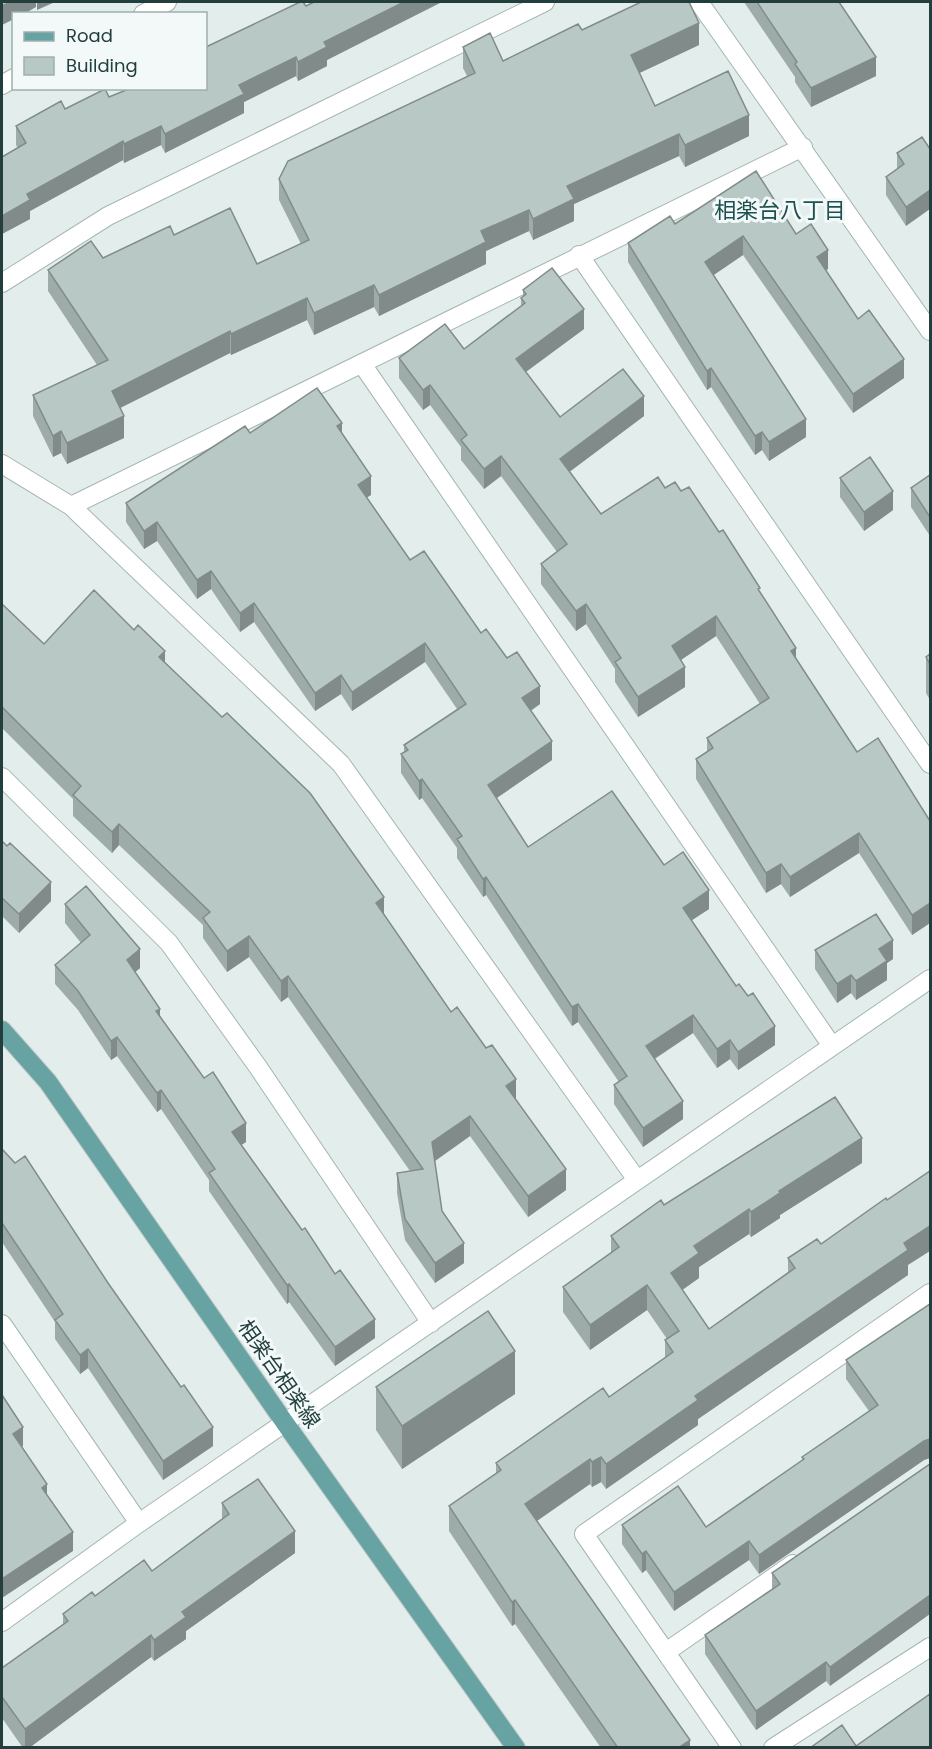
<svg xmlns="http://www.w3.org/2000/svg" width="932" height="1749" font-family="Poppins,'Noto Sans JP',sans-serif">
<style>
.lines{fill:none;stroke-linecap:round;stroke-linejoin:round}
.minor-casing{stroke:#a5b5b4;stroke-width:20}
.major-casing{stroke:#c1c9c9;stroke-width:20}
.minor{stroke:#fff;stroke-width:18}
.major{stroke:#66a3a2;stroke-width:18}
.wall{fill:#9eaca9}
.shaded-wall{fill:#818c8a}
.building{fill:#b8c8c5;stroke:#818c8a;stroke-width:1.5}
.labels{text-anchor:middle;stroke-width:6;stroke-linejoin:round;paint-order:stroke}
.street-label{font-size:21px;fill:#223f3e;stroke:#f3f9f8}
.neighbourhood-label{font-size:22px;fill:#1d5151;stroke:#f3f9f8}
</style>
<rect width="100%" height="100%" fill="#e3edeb"/>
<g class="lines">
<defs>
<path id="minor" d="M699,2L930,331
M143,14L167,2
M2,85L14,78
M579,255L930,764
M2,283L108,216L545,2
M362,364L832,1046
M2,464L71,506L341,764L637,1180
M71,506L803,147
M2,777L169,943L258,1067L431,1323
M2,1324L139,1523
M2,1622L139,1523L930,979
M666,1652L793,1564
M732,1748L584,1534L930,1293
M773,1748L930,1647"/>
<path id="major" d="M2,1030L48,1082L285,1423L516,1748"/>
</defs>
<use href="#minor" class="minor-casing"/>
<use href="#major" class="major-casing"/>
<use href="#minor" class="minor"/>
<use href="#major" class="major"/>
</g>
<path class="wall" d="M744,2H839L876,76L811,107L795,82V77Z
M306,6L416,14L327,60V66L298,81L296,76L244,102V113L165,153L161,145L124,163L123,160L30,211V219L2,234V157L18,148L16,145V126L65,109L109,97L131,88Z
M582,30L699,45L639,73L655,106L749,136L685,167L679,156L574,204V221L533,240L529,231L486,251V264L379,316L374,307L314,335L307,320L231,355L230,353L120,408L124,438L67,464L61,453L53,457L33,416V395L97,365L48,291V270L103,258L174,235L257,264L301,244L279,200V179L467,76L463,68V47L503,61Z
M930,149L906,226L886,195V177L897,169V153Z
M675,224L796,234L828,269L826,270L858,319L904,378L853,413L743,255L713,275L806,437L769,461L762,450L755,455L711,387L707,390L628,262V243Z
M523,290L584,329L526,372L560,417L644,416L570,471L601,514L665,488L681,491L719,532L760,593L796,658L857,752L930,821V923L912,935L859,853L790,897L781,884L766,893L696,779V759L707,753V738L760,704L716,636L681,660L685,687L638,717L615,682V669L586,624L576,631L541,584V564L557,552L501,476L484,489L461,460V447L430,405L423,410L399,378V358L464,349L521,306V298L523,296Z
M250,433H342L371,495L367,497L410,560L481,633L507,658L540,704L531,711L552,760L496,798L528,847L664,865L709,909L692,920L775,1045L738,1070L730,1059L717,1068L693,1033L655,1059L683,1119L643,1147L614,1104V1085L619,1082L578,1022L572,1026L486,895L483,897L457,858V848L422,798L419,800L401,773V754L404,752V745L457,709L425,662L352,711L341,694L315,711L254,622L240,632L211,589L197,599L157,541L144,549L126,522V503Z
M930,475V536L911,507V488Z
M840,478L893,510L864,531L840,497Z
M2,604L44,644L165,662L384,914L451,1012L516,1099L566,1190L528,1217L470,1136L435,1161L442,1211L464,1263L435,1283L405,1240L397,1193V1173L410,1171L288,997L281,1002L249,957L227,972L203,938V925L119,845L112,853L73,816V799L2,728Z
M930,630V700L926,693V657L929,655V631Z
M2,841L51,901L19,933L2,916Z
M65,904L140,968L135,972L160,1017L246,1142L241,1145L375,1338L335,1366L289,1302L287,1304L209,1191V1180L161,1109L157,1112L117,1056L111,1060L78,1010L55,984V965L81,943L65,923Z
M815,950L893,959L887,963V980L856,1000L851,993L837,1003L815,969Z
M2,1149L213,1446L163,1480L88,1368L80,1374L55,1339V1322L2,1242Z
M862,1163L780,1215V1218L751,1237L749,1234L699,1267V1278L682,1290L709,1329L788,1272V1258L821,1244L908,1265V1275L698,1419V1425L606,1489L601,1482L592,1487L590,1484L537,1521L690,1748H601L515,1624L512,1626L449,1531V1506L496,1473V1463L609,1397L665,1358V1340L667,1339L647,1310L590,1350L563,1312V1287L611,1253V1236L664,1205Z
M930,1304V1458L924,1460L759,1574L749,1560L674,1611L646,1570L642,1573L622,1544V1525L706,1527L802,1461V1457L869,1411L846,1379V1360Z
M376,1387L515,1394L402,1469L376,1430Z
M930,1464L830,1686L826,1681L756,1730L705,1654V1635L772,1589V1573Z
M222,1503L295,1553L186,1631V1639L154,1661L151,1657L29,1748H23L2,1718V1668L63,1624V1614L95,1596L152,1571L222,1520Z"/>
<path class="shaded-wall" d="M11,2H36V7L24,14H14V19L2,25V6Z
M37,2H55L37,10Z
M404,2H442L327,60V66L298,81V62L324,42Z
M699,23V45L631,77V55Z
M296,57V76L244,102V113L165,153V134L239,85Z
M876,57V76L811,107V88Z
M749,115V136L685,167V145Z
M161,126V145L124,163V144Z
M679,134V156L574,204V221L533,240V219L567,186Z
M123,141V160L30,211V219L2,234V216L27,194Z
M930,190V209L906,226V207Z
M529,210V231L486,251V264L379,316V295L481,231Z
M743,236V255L705,281V262Z
M828,250V269L817,276V257Z
M374,285V307L314,335V313Z
M307,298V320L231,355V334Z
M584,309V329L516,379V359Z
M230,331V353L112,412V391Z
M904,359V378L853,413V394Z
M711,368V387L707,390V371Z
M430,385V405L423,410V390Z
M644,396V416L560,479V459Z
M124,416V438L67,464V443Z
M806,419V437L769,461V442Z
M342,423V442L337,426Z
M61,431V453L53,457V436Z
M762,432V450L755,455V436Z
M501,456V476L484,489V469Z
M371,476V495L358,503V485Z
M893,491V510L864,531V512Z
M157,522V541L144,549V531Z
M211,571V589L197,599V580Z
M254,603V622L240,632V613Z
M586,604V624L576,631V611Z
M716,616V636L672,666V646Z
M425,643V662L352,711V692Z
M796,648V668L791,651Z
M165,651V671L159,657Z
M685,667V687L638,717V697Z
M341,675V694L315,711V693Z
M540,686V704L522,716V698Z
M552,741V760L488,804V785Z
M422,779V798L419,800V781Z
M119,824V845L112,853V832Z
M859,833V853L790,897V877Z
M781,864V884L766,893V873Z
M486,877V895L483,897V879Z
M51,882V901L19,933V914Z
M709,890V909L683,926V908Z
M384,897V918L376,903Z
M930,903V923L912,935V915Z
M249,936V957L227,972V951Z
M893,940V959L887,963V980L856,1000V981L879,949Z
M140,949V968L127,979V960Z
M851,975V993L837,1003V984Z
M288,976V997L281,1002V981Z
M578,1004V1022L572,1026V1007Z
M160,1009V1027L156,1011Z
M693,1015V1033L646,1064V1046Z
M775,1026V1045L738,1070V1052Z
M117,1037V1056L111,1060V1041Z
M730,1040V1059L717,1068V1049Z
M516,1079V1100L506,1086Z
M161,1090V1109L157,1112V1093Z
M683,1101V1119L643,1147V1128Z
M470,1116V1136L432,1163V1142Z
M246,1123V1142L232,1151V1132Z
M862,1138V1163L780,1215V1218L751,1237V1212L779,1191Z
M566,1169V1190L528,1217V1196Z
M749,1209V1234L699,1267V1278L671,1298V1273L694,1246Z
M930,1226V1251L908,1265V1275L698,1419V1425L606,1489V1464L695,1396L904,1243Z
M464,1243V1263L435,1283V1263Z
M289,1284V1302L287,1304V1285Z
M647,1285V1310L590,1350V1325Z
M375,1319V1338L335,1366V1347Z
M88,1349V1368L80,1374V1355Z
M515,1351V1394L402,1469V1426Z
M3,1365V1383L2,1385V1366Z
M23,1427V1446L13,1453V1434Z
M213,1427V1446L163,1480V1461Z
M930,1439V1458L924,1460L759,1574V1555L924,1441Z
M601,1457V1482L592,1487V1462Z
M590,1459V1484L525,1529V1504Z
M47,1484V1503L42,1488Z
M295,1531V1553L186,1631V1639L154,1661V1640L182,1612Z
M73,1532V1551L2,1598V1579Z
M749,1541V1560L674,1611V1592Z
M646,1551V1570L642,1573V1554Z
M930,1595V1614L830,1686V1667Z
M515,1600V1624L512,1626V1602Z
M151,1635V1657L29,1748H25V1729Z
M826,1662V1681L756,1730V1711Z
M690,1740V1748H678Z"/>
<path class="building" d="M2,2H11L2,6Z
M300,2H303L306,6L314,2H404L324,42L327,47L298,62L296,57L239,85L244,94L165,134L161,126L124,144L123,141L27,194L30,200L2,216V157L26,143L16,126L61,101L65,109L105,89L109,97L131,88H206V47Z
M641,2H689L699,23L631,55L655,106L728,71L749,115L685,145L679,134L567,186L574,199L533,219L529,210L481,231L486,242L379,295L374,285L314,313L307,298L231,334L230,331L112,391L124,416L67,443L61,431L53,436L33,395L108,360L48,270L91,241L103,258L170,226L174,235L230,208L257,264L309,240L279,179L288,161L475,73L463,47L490,33L503,61L578,24L582,30Z
M757,2H839L876,57L811,88L795,64L797,62Z
M922,137L930,149V190L906,207L886,177L904,164L897,153Z
M756,171L796,234L811,224L828,250L817,257L858,319L869,310L904,359L853,394L743,236L705,262L806,419L769,442L762,432L755,436L711,368L707,371L628,243L670,216L675,224Z
M552,268L584,309L516,359L560,417L623,369L644,396L560,459L601,514L658,477L665,488L675,482L681,491L689,487L719,532L723,530L760,588L758,589L796,648L791,651L857,752L878,738L930,821V903L912,915L859,833L790,877L781,864L766,873L696,759L713,748L707,738L769,698L716,616L672,646L685,667L638,697L615,662L621,658L586,604L576,611L541,564L567,544L501,456L484,469L461,440L467,435L430,385L423,390L399,358L445,324L464,349L525,303L521,298L526,294L523,290Z
M317,388L342,423L337,426L371,476L358,485L410,560L424,551L481,633L486,629L507,658L517,652L540,686L522,698L552,741L488,785L528,847L612,791L664,865L683,852L709,890L683,908L736,986L739,984L748,996L753,993L775,1026L738,1052L730,1040L717,1049L693,1015L646,1046L683,1101L643,1128L614,1085L627,1076L578,1004L572,1007L486,877L483,879L457,839L462,836L422,779L419,781L401,754L408,750L404,745L466,704L425,643L352,692L341,675L315,693L254,603L240,613L211,571L197,580L157,522L144,531L126,503L245,426L250,433Z
M870,457L893,491L864,512L840,478Z
M930,475V517L911,488Z
M94,590L134,630L138,625L165,651L159,657L222,717L227,713L310,793L384,897L376,903L451,1012L457,1007L486,1048L492,1045L516,1079L506,1086L566,1169L528,1196L470,1116L432,1142L442,1211L464,1243L435,1263L405,1219L397,1173L423,1169L288,976L281,981L249,936L227,951L203,918L210,912L119,824L112,832L73,795L81,786L2,707V604L44,644Z
M930,654V664L926,657Z
M2,841L7,846L10,843L51,882L19,914L2,898Z
M86,886L140,949L127,960L160,1009L156,1011L204,1078L213,1072L246,1123L232,1132L302,1230L305,1228L335,1274L340,1270L375,1319L335,1347L289,1284L287,1285L209,1173L215,1169L161,1090L157,1093L117,1037L111,1041L78,991L55,965L90,935L65,904Z
M876,914L893,940L879,949L887,961L856,981L851,975L837,984L815,950Z
M835,1097L862,1138L779,1191L780,1193L751,1212L749,1209L694,1246L699,1253L671,1273L709,1329L795,1268L788,1258L817,1239L821,1244L886,1198L887,1200L930,1171V1226L904,1243L908,1250L695,1396L698,1400L606,1464L601,1457L592,1462L590,1459L525,1504L690,1740L678,1748H618L515,1600L512,1602L449,1506L501,1470L496,1463L603,1388L609,1397L673,1352L665,1340L679,1331L647,1285L590,1325L563,1287L619,1247L611,1236L661,1200L664,1205Z
M2,1149L15,1163L25,1156L108,1283L181,1387L184,1385L213,1427L163,1461L88,1349L80,1355L55,1320L63,1314L2,1223Z
M930,1304V1439L924,1441L759,1555L749,1541L674,1592L646,1551L642,1554L622,1525L678,1486L706,1527L804,1459L802,1457L878,1405L846,1360Z
M488,1311L515,1351L402,1426L376,1387Z
M2,1395L23,1427L13,1434L47,1484L42,1488L73,1532L2,1579Z
M930,1464V1595L830,1667L826,1662L756,1711L705,1635L780,1584L772,1573Z
M258,1479L295,1531L182,1612L186,1617L154,1640L151,1635L25,1729L2,1697V1668L68,1621L63,1614L92,1592L95,1596L144,1560L152,1571L229,1514L222,1503Z
M930,1694V1748H810L842,1725L856,1746Z"/>
<g class="labels">
<g class="street-label">
<text transform="translate(279 1374) rotate(55)" y="7">相楽台相楽線</text>
</g>
<g class="neighbourhood-label">
<text x="780" y="218">相楽台八丁目</text>
</g>
</g>
<rect width="932" height="1749" fill="none" stroke="#223f3e" stroke-width="6"/>
<rect x="12" y="12" width="195" height="78" fill="#f3f9f8" stroke="#9fafae" stroke-width="1.5"/>
<rect x="24" y="32" width="30" height="9" fill="#66a3a2" stroke="#9fafae" stroke-width="1.5"/>
<text x="66" y="42" font-size="18" fill="#223f3e">Road</text>
<rect x="24" y="57" width="30" height="18" fill="#b8c8c5" stroke="#9fafae" stroke-width="1.5"/>
<text x="66" y="72" font-size="18" fill="#223f3e">Building</text>
</svg>
